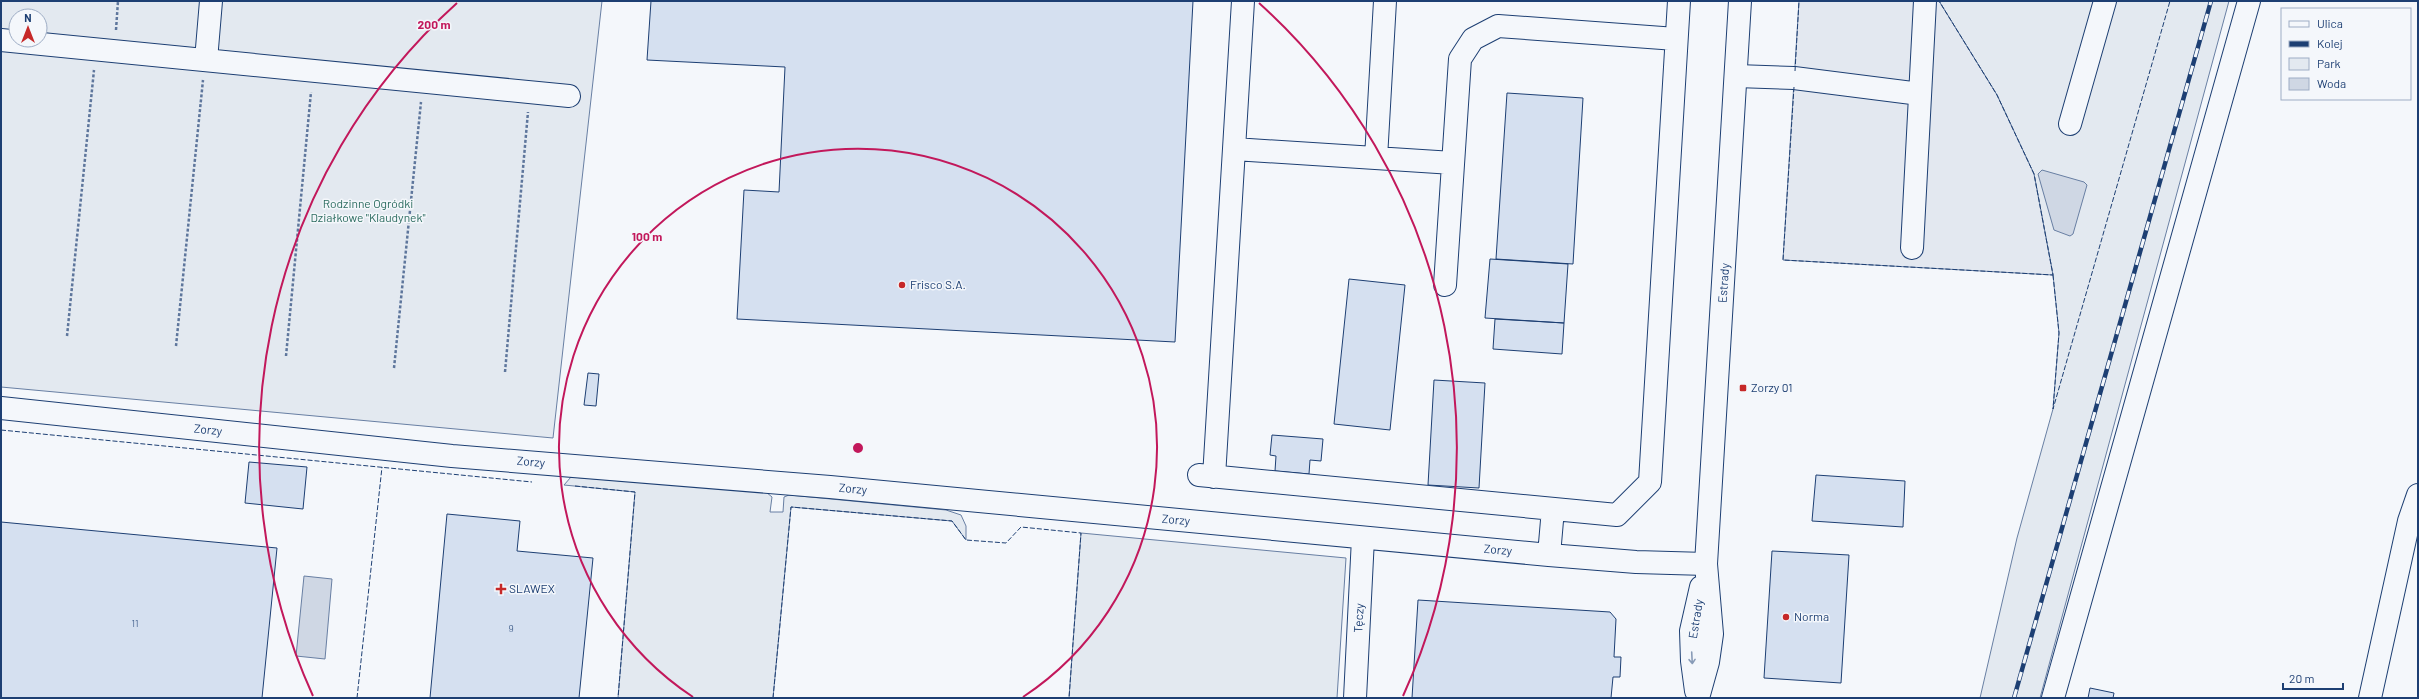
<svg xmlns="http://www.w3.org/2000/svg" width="2419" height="699" font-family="Barlow,sans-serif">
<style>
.green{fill:#e3e9f0;stroke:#687fa3;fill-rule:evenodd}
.parking{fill:#e3e8f0;stroke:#687fa3}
.water{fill:#cfd7e4;stroke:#687fa3}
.building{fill:#d5e0f0;stroke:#1d3f73}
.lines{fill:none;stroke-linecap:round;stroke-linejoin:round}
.minor-casing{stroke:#1d3f73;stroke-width:24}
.major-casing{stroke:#1d3f73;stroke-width:24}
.path{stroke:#5e769c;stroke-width:2.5;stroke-dasharray:3 2;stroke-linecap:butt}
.minor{stroke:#f4f7fb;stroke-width:22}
.major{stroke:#f4f7fb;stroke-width:22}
.rail-casing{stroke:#1d3f73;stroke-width:4.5}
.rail{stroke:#f4f7fb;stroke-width:3;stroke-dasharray:9;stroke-linecap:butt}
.fence{stroke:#1d3f73;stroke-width:1;stroke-dasharray:5 2;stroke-linecap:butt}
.oneway{stroke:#889bb7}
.ring{fill:none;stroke:#c2185b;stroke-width:2}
.poi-dot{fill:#c62828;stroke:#f4f7fb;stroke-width:1.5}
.labels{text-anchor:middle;stroke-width:3;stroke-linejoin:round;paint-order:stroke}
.number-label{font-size:10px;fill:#4b6792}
.park-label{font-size:12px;fill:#2c6c60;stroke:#f4f7fb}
.street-label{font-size:12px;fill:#1d3f73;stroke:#f4f7fb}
.poi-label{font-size:12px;fill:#1d3f73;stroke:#f4f7fb;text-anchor:start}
.centre{fill:#c2185b;stroke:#f4f7fb;stroke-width:2}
.ring-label{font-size:12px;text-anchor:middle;font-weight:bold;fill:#c2185b;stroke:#f4f7fb;stroke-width:3;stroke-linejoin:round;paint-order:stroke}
</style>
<rect width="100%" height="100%" fill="#f4f7fb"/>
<path class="green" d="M1,1H602L553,438L1,387ZM16,16H40V40H16Z
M1939,1H2229L2040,698H1980L2017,538L2053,409L2059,333L2053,275L2034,174L1997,95Z
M571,477L766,492L772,497L770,512H783L784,497L789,495L946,510L961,515L966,526V540L952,521L791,507L773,698H618L635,492L564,485Z
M1081,533L1346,558L1337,698H1069Z"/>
<path class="parking" d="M1799,1H1939L1997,95L2034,174L2053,275L1783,260Z"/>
<path class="water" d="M2042,170L2084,182L2087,185L2073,234L2070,236L2054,230L2038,174Z
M304,576L332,579L325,659L296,656Z"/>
<path class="building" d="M651,1H1193L1175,342L737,319L744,190L779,192L785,67L647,60Z
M1507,93L1583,98L1573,264L1496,259Z
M1490,259L1568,264L1564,323L1485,318Z
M1349,279L1405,285L1390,430L1334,424Z
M1495,319L1564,323L1562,354L1493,349Z
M588,373L599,374L596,406L584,405Z
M1434,380L1485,383L1479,488L1428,485Z
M1272,435L1323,439L1321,461L1310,460L1309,474L1275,471L1276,456L1270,455Z
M249,462L307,467L303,509L245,503Z
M1816,475L1905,481L1903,527L1812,521Z
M447,514L520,521L517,551L593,558L579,698H430Z
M1,522L277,548L262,698H1Z
M1772,551L1849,555L1841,683L1764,678Z
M1418,600L1610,612L1616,619L1614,657H1621L1620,677H1613L1611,698H1412Z
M2090,688L2114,693L2113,698H2088Z"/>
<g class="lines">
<defs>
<path id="minor" d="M1,40L569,96
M206,60L211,1
M1736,76L1794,78L1920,94
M2070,124L2105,1
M1234,149L1453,163
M1376,158L1385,1
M1912,248L1925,1
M1445,285L1460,59L1473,39L1498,26L1676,39
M1,408L452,456L830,487L1549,555L1636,562L1706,564
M1199,475L1617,515L1650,482L1679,1
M1214,477L1243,1
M1549,555L1553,509
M1355,698L1363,538
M2053,698L2249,1
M2370,698L2409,521L2418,495"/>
<path id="major" d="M1696,691L1692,661L1691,631L1701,587
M1698,698L1708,662L1712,634L1706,564L1740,1"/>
</defs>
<use href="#minor" class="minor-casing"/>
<use href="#major" class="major-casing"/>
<path class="path" d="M116,30L118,1
M67,336L94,70
M176,346L203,80
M286,356L311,92
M394,368L421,102
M505,372L528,112"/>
<use href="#minor" class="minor"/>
<use href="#major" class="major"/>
<defs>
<path id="rail" d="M2014,698L2211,1"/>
</defs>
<use href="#rail" class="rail-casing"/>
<use href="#rail" class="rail"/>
<path class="fence" d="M1795,71L1799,1
M1794,87L1783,260L2053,275L2034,174L1997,95L1939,1
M2053,275L2059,333L2053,409L2170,1
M1,430L532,482
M575,486L635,492L618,698
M357,698L382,467
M773,698L791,507L952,521L966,540L1006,543L1021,527L1081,533L1069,698"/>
</g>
<defs><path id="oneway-shaft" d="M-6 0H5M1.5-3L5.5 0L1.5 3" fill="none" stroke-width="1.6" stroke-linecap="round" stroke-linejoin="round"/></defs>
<use class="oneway" href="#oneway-shaft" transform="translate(1692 658) rotate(87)"/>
<g class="ring">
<path d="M693 697A299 299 0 1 1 1023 697"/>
<path d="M313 696A599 599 0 0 1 457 3M1259 3A599 599 0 0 1 1403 696"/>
</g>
<g class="poi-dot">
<circle cx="902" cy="285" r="4"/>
<rect x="1739" y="384" width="8" height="8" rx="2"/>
<path d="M499 583h4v4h4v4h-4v4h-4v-4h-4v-4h4z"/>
<circle cx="1786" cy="617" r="4"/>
</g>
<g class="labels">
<g class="number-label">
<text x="135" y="627">11</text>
<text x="511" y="632">9</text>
</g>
<g class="park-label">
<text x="368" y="208">Rodzinne Ogródki<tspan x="368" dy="14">Działkowe "Klaudynek"</tspan></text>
</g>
<g class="street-label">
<text transform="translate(1724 283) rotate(-86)" y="4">Estrady</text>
<text transform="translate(208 430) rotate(6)" y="4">Zorzy</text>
<text transform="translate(531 462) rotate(5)" y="4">Zorzy</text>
<text transform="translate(853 489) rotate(5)" y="4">Zorzy</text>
<text transform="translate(1176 520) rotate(5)" y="4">Zorzy</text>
<text transform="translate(1498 550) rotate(5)" y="4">Zorzy</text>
<text transform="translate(1359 618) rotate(-87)" y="4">Tęczy</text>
<text transform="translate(1696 619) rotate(-81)" y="4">Estrady</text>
</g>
<g class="poi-label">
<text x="910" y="289">Frisco S.A.</text>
<text x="1751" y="392">Zorzy 01</text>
<text x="509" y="593">SLAWEX</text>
<text x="1794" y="621">Norma</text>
</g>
</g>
<circle cx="858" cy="448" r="6" class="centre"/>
<g class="ring-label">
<text x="434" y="29">200 m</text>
<text x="647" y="241">100 m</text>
</g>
<rect width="2419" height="699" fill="none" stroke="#1d3f73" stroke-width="4"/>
<rect x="2281" y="8" width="130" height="92" fill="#f4f7fb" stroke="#9eadc5"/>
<rect x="2289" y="21" width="20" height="6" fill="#f4f7fb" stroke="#9eadc5"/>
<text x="2317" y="28" font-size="12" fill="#1d3f73">Ulica</text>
<rect x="2289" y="41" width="20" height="6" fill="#1d3f73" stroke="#9eadc5"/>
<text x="2317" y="48" font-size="12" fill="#1d3f73">Kolej</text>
<rect x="2289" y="58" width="20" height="12" fill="#e3e9f0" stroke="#9eadc5"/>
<text x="2317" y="68" font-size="12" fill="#1d3f73">Park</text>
<rect x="2289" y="78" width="20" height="12" fill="#cfd7e4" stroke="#9eadc5"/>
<text x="2317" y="88" font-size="12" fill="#1d3f73">Woda</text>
<g transform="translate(28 28)"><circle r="19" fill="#f4f7fb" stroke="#9eadc5"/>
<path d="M0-3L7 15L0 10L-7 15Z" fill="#c62828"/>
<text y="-6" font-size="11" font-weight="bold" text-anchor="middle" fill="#1d3f73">N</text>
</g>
<path d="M2283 683v6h60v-6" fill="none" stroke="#1d3f73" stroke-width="2"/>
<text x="2289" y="683" font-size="12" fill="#1d3f73" stroke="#f4f7fb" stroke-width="3" paint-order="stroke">20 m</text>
</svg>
